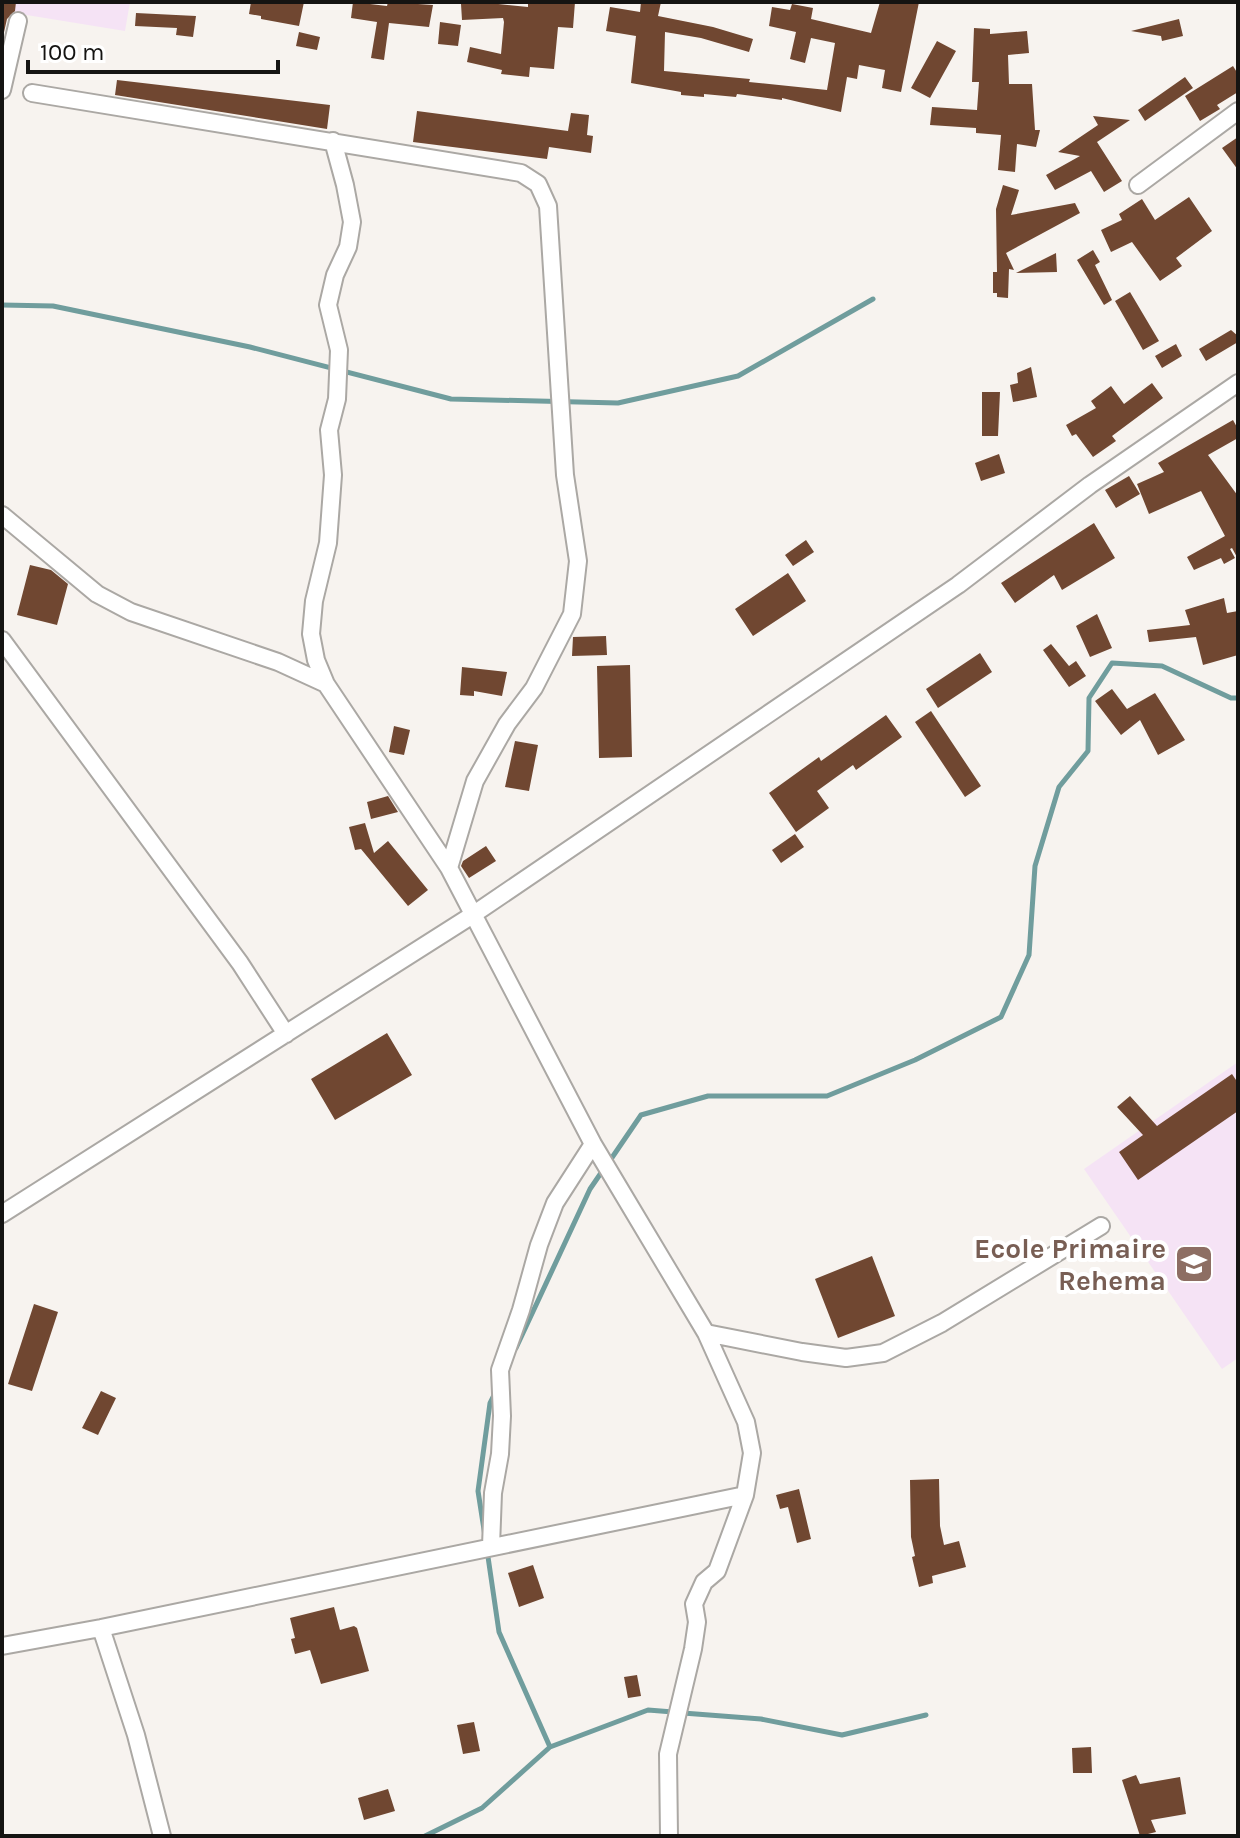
<svg xmlns="http://www.w3.org/2000/svg" width="1240" height="1838" font-family="Karla,sans-serif">
<style>
.education{fill:#f5e3f5}
.lines{fill:none;stroke-linecap:round;stroke-linejoin:round}
.stream{stroke:#709d9d;stroke-width:5}
.building{fill:#704731}
.minor-casing{stroke:#aba8a4;stroke-width:20}
.minor{stroke:#fff;stroke-width:16}
.labels{text-anchor:middle;stroke-width:8;stroke-linejoin:round;paint-order:stroke}
.education-label{font-size:28px;font-weight:bold;fill:#785e54;stroke:#fff;text-anchor:end}
</style>
<rect width="100%" height="100%" fill="#f7f3ef"/>
<path class="education" d="M2,2H130L125,31L2,11Z
M1238,1062V1358L1222,1369L1084,1169Z"/>
<g class="lines">
<path class="stream" d="M2,305L53,306L250,347L451,399L618,403L738,376L873,299
M609,1162L641,1115L708,1096H827L915,1060L1001,1017L1029,955L1035,866L1059,787L1088,751L1089,698L1112,663L1162,666L1231,698H1238
M516,1348L590,1189L603,1170
M485,1536L478,1491L490,1403L495,1393
M487,1550L499,1632L550,1747
M683,1713L761,1719L842,1735L926,1715
M425,1836L482,1808L550,1747L648,1710L673,1712"/>
</g>
<path class="building" d="M2,2H16L15,11L7,19L2,41Z
M251,2H304L299,26L261,19V16L249,14Z
M353,2L387,6L388,2L433,5L429,27L389,23L384,60L371,58L377,22L351,18Z
M528,2H575L573,28L558,27L554,69L530,67L529,77L501,74L502,70L467,62L470,47L501,54L504,22L503,18L462,20L461,4L489,3L528,7Z
M641,2H661L658,16L713,27L753,39L749,52L701,38L665,32L664,71L750,79L749,82L827,90L835,43L811,38L805,63L790,59L796,32L769,26L772,7L790,10L792,4L813,8L811,19L871,33L880,2H919L901,92L882,88L885,70L859,65L857,79L847,77L841,112L782,98V100L737,94L736,97L704,94V97L681,95V92L631,83L636,36L606,31L610,7L640,12Z
M136,13L196,16L193,37L176,35L177,28L135,26Z
M1179,19L1183,36L1162,41L1161,36L1131,31Z
M440,22L461,25L458,46L438,44Z
M974,28L990,29V34L1027,31L1029,53L1008,55L1009,84H1032L1035,130H1040L1036,147L1017,144L1015,172L998,170L1001,135L976,133V128L930,125L932,107L977,110L979,82H972Z
M299,32L320,37L317,50L296,46Z
M937,41L956,51L930,98L911,88Z
M1233,66L1238,74V92L1217,105L1220,109L1200,121L1185,96Z
M1185,77L1193,88L1145,121L1138,110Z
M117,80L330,105L327,129L115,95Z
M417,111L568,131L571,113L589,115L587,135L593,136L591,153L549,147L547,159L413,142Z
M1093,116L1130,120L1097,142L1122,181L1104,192L1091,171L1055,190L1046,175L1080,156L1058,152L1098,125Z
M1238,137V170L1222,148Z
M1003,185L1019,190L1011,215L1075,203L1080,213L1006,253L1014,270L1009,269L1008,298L997,297V293H993V272H997L996,209Z
M1189,197L1212,231L1176,258L1182,266L1160,281L1132,242L1111,252L1101,230L1122,220L1119,214L1142,199L1155,220Z
M1093,250L1100,262L1095,265L1112,300L1104,305L1077,260Z
M1056,253L1057,272L1016,273Z
M1130,292L1159,341L1143,350L1115,301Z
M1231,330L1238,336V342L1206,361L1199,349Z
M1176,344L1182,356L1162,368L1155,356Z
M1031,367L1037,397L1013,402L1010,385L1018,383L1017,373Z
M1152,383L1163,398L1112,436L1116,441L1093,457L1076,434L1072,436L1066,425L1096,408L1091,401L1111,386L1124,404Z
M982,392H1000L998,436H982Z
M1233,420L1238,429V438L1208,455L1238,496V559L1232,548L1230,549L1235,558L1224,564L1221,558L1194,570L1187,557L1225,536L1201,491L1149,514L1137,484L1164,472L1158,463Z
M999,454L1005,473L981,481L975,463Z
M1129,476L1140,494L1116,508L1105,490Z
M1094,523L1115,558L1062,590L1054,575L1015,603L1001,583Z
M806,540L814,552L793,566L785,555Z
M30,565L51,570L68,584L57,625L17,615Z
M788,573L806,601L753,636L735,609Z
M1224,598L1227,613L1238,611V655L1203,665L1196,637L1149,642L1147,630L1190,625L1185,610Z
M1097,614L1112,648L1090,657L1076,626Z
M606,636L607,655L572,656L573,637Z
M1051,644L1069,666L1076,661L1086,676L1069,687L1043,650Z
M980,653L992,672L938,708L926,689Z
M630,665L632,757L599,758L597,666Z
M462,667L507,672L502,696L474,691V696L460,695Z
M1112,689L1127,709L1155,693L1185,740L1158,755L1140,720L1121,735L1095,701Z
M931,711L981,786L965,797L915,722Z
M886,715L902,737L856,770L853,765L817,791L829,808L796,832L769,793L819,757L821,761Z
M394,726L410,730L404,755L389,752Z
M515,741L538,745L529,791L505,787Z
M388,796L398,812L371,819L367,802Z
M365,823L374,853L388,841L428,890L408,906L361,849L355,850L349,827Z
M795,834L804,847L781,863L772,850Z
M486,846L496,861L469,878L461,866L463,861Z
M387,1033L412,1075L335,1120L311,1079Z
M1232,1074L1238,1083V1111L1138,1180L1119,1152L1143,1135L1117,1107L1130,1096L1157,1126Z
M872,1256L895,1316L838,1338L815,1279Z
M34,1304L58,1312L32,1391L8,1384Z
M101,1391L116,1398L98,1435L82,1428Z
M939,1479L940,1526L944,1545L959,1541L966,1567L932,1576L933,1583L919,1587L912,1557L915,1556L911,1537L910,1480Z
M799,1489L811,1539L797,1543L788,1507L780,1509L776,1495Z
M533,1565L544,1598L519,1607L508,1573Z
M334,1607L340,1630L354,1626L357,1628L369,1671L321,1684L310,1650L295,1654L291,1639L295,1638L290,1618Z
M637,1675L641,1696L628,1698L624,1677Z
M474,1722L480,1751L463,1754L457,1725Z
M1091,1747L1092,1773H1073L1072,1748Z
M1136,1775L1140,1784L1180,1777L1186,1814L1151,1820L1156,1832L1140,1836L1122,1780Z
M388,1789L395,1811L364,1820L358,1798Z"/>
<g class="lines">
<defs>
<path id="minor" d="M2,90L18,21
M32,93L521,173L538,184L548,206L565,475L578,561L572,614L534,688L507,724L475,781L449,868
M1138,185L1238,111
M2,515L97,594L131,612L278,662L326,684L449,868L593,1144L706,1333L802,1352L846,1358L883,1353L942,1323L1101,1226
M2,640L240,963L286,1034
M326,684L316,660L311,634L314,601L328,543L333,475L329,430L337,399L339,350L328,305L335,275L348,247L352,222L345,185L333,141
M2,1214L471,916L958,585L1090,485L1238,383
M491,1546L493,1493L500,1454L502,1416L500,1370L521,1310L539,1245L555,1203L593,1144
M101,1628L136,1735L162,1836
M2,1646L101,1628L745,1495
M669,1836L668,1754L693,1649L697,1622L694,1604L704,1582L717,1571L745,1495L752,1453L746,1422L706,1333"/>
</defs>
<use href="#minor" class="minor-casing"/>
<use href="#minor" class="minor"/>
</g>
<defs>
<symbol id="school-square" viewBox="-11 -11 22 22"><rect x="-9" y="-9" width="18" height="18" rx="4" fill="#8d6e63" stroke="#fff"/><path d="M0-5L7-2L0 1L-7-2ZM-4 1L0 2.5L4 1V4Q0 6-4 4Z" fill="#fff"/></symbol>
</defs>
<g fill-rule="evenodd">
<use href="#school-square" x="1172" y="1242" width="44" height="44"/>
</g>
<g class="labels">
<g class="education-label">
<text x="1166" y="1258">Ecole Primaire<tspan x="1166" dy="32">Rehema</tspan></text>
</g>
</g>
<rect width="1240" height="1838" fill="none" stroke="#151412" stroke-width="8"/>
<path d="M28 60v12h250v-12" fill="none" stroke="#151412" stroke-width="4"/>
<text x="40" y="60" font-size="24" fill="#151412" stroke="#ffffff" stroke-width="6" paint-order="stroke">100 m</text>
</svg>
